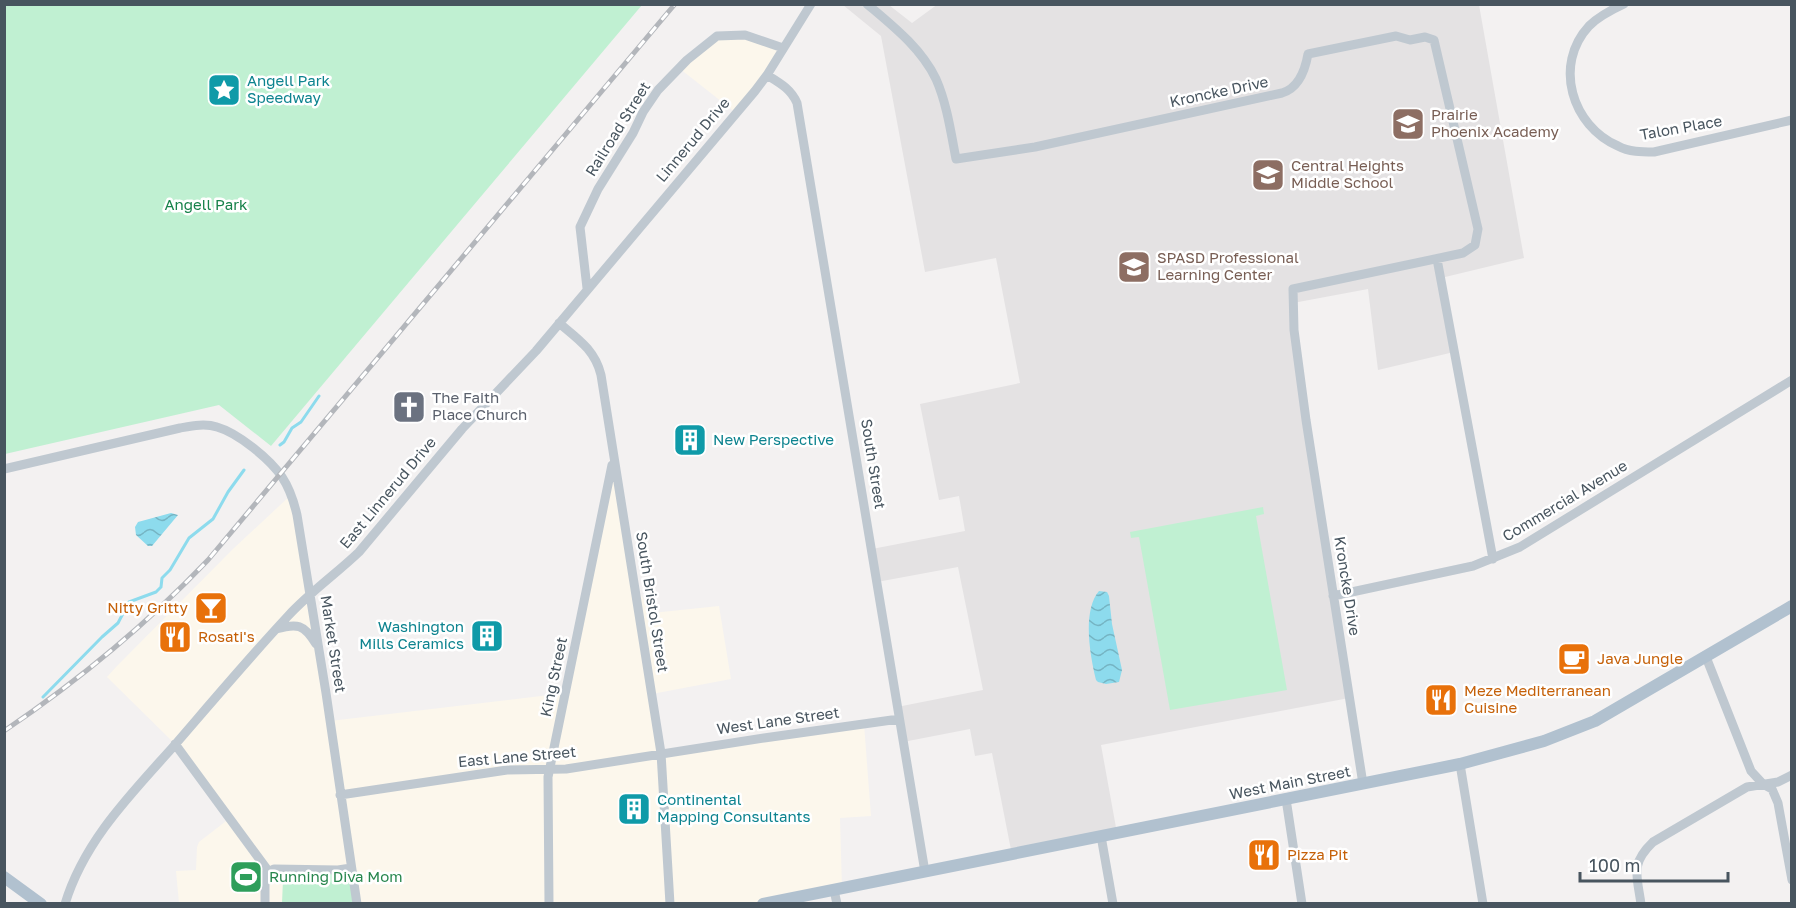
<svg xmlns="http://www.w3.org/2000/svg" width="1796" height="908" font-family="'Golos Text',sans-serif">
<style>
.commercial{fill:#fcf7ec}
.education{fill:#e4e2e3}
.green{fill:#c0f0d2}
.water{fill:url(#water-waves)}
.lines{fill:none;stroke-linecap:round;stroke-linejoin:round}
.stream{stroke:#8ddbed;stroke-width:3}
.minor{stroke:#bfc8d0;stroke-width:9}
.major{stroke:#b1c1cf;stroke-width:12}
.rail-casing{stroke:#b3b6bb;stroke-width:5}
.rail{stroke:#fff;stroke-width:3;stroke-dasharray:9;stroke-linecap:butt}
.labels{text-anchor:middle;stroke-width:5;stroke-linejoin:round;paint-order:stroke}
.culture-label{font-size:15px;fill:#0d838f;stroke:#fff;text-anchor:start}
.street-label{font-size:15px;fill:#48555f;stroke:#fff}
.education-label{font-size:15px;fill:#785e54;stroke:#fff;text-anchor:start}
.park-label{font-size:15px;fill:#17824a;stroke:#fff}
.worship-label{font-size:15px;fill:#5b616d;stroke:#fff;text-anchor:start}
.food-label{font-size:15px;fill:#c56008;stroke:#fff;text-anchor:start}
.leisure-label{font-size:15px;fill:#27864d;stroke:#fff;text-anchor:start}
</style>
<defs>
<pattern id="water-waves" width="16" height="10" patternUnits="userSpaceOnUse" patternTransform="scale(1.5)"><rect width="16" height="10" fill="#8ddbed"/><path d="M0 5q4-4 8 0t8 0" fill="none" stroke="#75b4c3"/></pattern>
</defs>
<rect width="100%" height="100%" fill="#f3f1f1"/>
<path class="commercial" d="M745,35L783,48L736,113L679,68L717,36Z
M613,460L634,584L652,613L719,606L731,679L652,694L661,753L864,724L871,816L840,818L842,889L763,903H179L176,871L196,870L197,847L199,842L230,818L175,744L107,677L116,667L233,549L292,494L330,721L566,693Z"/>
<path class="education" d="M938,4L1479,5L1524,258L1441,278L1454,352L1378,370L1368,289L1293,303L1349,698L1101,745L1117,833L1012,855L992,753L975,756L970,729L903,742L897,707L983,690L958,567L877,582L872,549L965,531L959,496L939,500L920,404L1020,383L996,258L925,272L881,36L843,5H889L912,23Z"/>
<path class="green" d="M4,5L5,4L642,5L271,446L219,405L5,454Z
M1263,507L1264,514L1256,516L1287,690L1170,710L1139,537L1131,538L1130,532Z
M351,868L357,903H282L283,880L265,886V874Z"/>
<path class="water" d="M171,513L178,515L152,546H148L136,535L135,527L138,522Z
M1099,591L1107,592L1109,596L1112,624L1122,670L1119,682L1106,684L1098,682L1096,680C1090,656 1082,611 1099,591Z"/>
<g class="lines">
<path class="stream" d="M280,445L284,442L292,428L301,422L319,396
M43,697L102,637L118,623L129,602L156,592L161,587L162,578L170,570L189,538L213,519L228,492L244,470"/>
<path class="minor" d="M867,4C893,26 921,48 936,79C947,104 951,133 956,159L1035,147L1282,93C1299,88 1305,71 1308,54L1396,36L1410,40L1425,37L1434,40L1478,229L1475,245L1463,253L1293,289L1294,330L1306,420L1363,784
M1624,4C1611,10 1599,16 1589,26C1553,65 1572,126 1618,146C1629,152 1642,152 1654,152L1792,120
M767,75C780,83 791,89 797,103L925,872
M1437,259L1493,559
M587,288L580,227L598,189L633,133L643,112L658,90L687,60L717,36L745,35L783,48
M559,323C578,339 595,350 601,375L661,753L670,904
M4,469L180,428C191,426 205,423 217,427C238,433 270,459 282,477C290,489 294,502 297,515L326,693L357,904
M1333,596L1473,566L1520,547L1792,380
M276,629C297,623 304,624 316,644
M1706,657L1751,771L1763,784L1772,789L1778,803L1792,880
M175,744L269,872
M1460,764L1483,904
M340,795L507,770L566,769L764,738L899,719
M1286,799L1302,904
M1101,836L1113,904
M834,890L837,904
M65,904C84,841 131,794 173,747C211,703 248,659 288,616C310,592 336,574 359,552L462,429L536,351L755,91L767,75L811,4
M265,904V874L274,869L338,870L351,868
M549,904L548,777L612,465
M1641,904C1637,875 1630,864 1653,842L1747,787L1778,782L1792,775"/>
<path class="major" d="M4,877L41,904
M763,904L1460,764L1544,741L1595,721L1792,606"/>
<defs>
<path id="rail" d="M4,731C78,681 147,624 208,560L675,4"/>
</defs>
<use href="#rail" class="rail-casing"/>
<use href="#rail" class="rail"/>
</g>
<defs>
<symbol id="sight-square" viewBox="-11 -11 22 22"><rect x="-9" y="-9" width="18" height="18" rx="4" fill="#0f9aa8" stroke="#fff"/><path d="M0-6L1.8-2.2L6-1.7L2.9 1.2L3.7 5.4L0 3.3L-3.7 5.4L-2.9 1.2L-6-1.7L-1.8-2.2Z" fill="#fff"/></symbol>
<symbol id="school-square" viewBox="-11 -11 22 22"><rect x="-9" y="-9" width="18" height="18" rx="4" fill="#8d6e63" stroke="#fff"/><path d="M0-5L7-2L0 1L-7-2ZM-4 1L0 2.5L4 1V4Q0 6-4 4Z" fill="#fff"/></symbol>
<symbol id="church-square" viewBox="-11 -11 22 22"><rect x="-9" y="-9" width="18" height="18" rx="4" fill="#6b7280" stroke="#fff"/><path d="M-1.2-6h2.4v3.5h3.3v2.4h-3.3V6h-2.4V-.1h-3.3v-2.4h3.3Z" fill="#fff"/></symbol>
<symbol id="building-square" viewBox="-11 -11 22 22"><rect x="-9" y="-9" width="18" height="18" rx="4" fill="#0f9aa8" stroke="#fff"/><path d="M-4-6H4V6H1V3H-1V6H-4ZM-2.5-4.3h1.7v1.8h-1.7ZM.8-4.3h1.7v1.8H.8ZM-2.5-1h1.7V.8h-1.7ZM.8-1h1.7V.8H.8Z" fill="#fff"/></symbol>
<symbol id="bar-square" viewBox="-11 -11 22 22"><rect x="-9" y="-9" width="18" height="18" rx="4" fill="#e8710a" stroke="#fff"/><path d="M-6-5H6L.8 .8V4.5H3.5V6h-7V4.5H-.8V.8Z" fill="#fff"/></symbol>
<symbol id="restaurant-square" viewBox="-11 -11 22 22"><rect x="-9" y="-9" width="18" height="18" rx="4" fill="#e8710a" stroke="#fff"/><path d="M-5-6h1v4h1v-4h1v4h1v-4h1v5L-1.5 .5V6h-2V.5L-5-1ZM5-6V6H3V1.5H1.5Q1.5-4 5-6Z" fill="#fff"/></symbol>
<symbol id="cafe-square" viewBox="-11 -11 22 22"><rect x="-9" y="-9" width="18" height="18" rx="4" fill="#e8710a" stroke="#fff"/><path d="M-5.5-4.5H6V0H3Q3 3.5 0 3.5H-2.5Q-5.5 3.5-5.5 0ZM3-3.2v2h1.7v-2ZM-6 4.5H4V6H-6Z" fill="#fff"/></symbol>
<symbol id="stadium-square" viewBox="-11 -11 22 22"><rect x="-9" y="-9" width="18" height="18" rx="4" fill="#2e9e5b" stroke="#fff"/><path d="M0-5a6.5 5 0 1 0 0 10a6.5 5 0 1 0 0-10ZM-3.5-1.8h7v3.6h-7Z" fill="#fff"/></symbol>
</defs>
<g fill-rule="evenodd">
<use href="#sight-square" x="205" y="71" width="38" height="38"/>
<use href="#school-square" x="1389" y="105" width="38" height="38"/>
<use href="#school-square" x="1249" y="156" width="38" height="38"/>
<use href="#school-square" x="1115" y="248" width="38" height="38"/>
<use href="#church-square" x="390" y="388" width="38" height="38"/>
<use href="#building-square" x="671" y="421" width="38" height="38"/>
<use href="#bar-square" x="192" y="589" width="38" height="38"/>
<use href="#building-square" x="468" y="617" width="38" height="38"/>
<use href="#restaurant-square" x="156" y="618" width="38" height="38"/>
<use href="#cafe-square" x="1555" y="640" width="38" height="38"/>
<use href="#restaurant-square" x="1422" y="681" width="38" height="38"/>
<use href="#building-square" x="615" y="790" width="38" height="38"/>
<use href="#restaurant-square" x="1245" y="836" width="38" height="38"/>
<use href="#stadium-square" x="227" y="858" width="38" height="38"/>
</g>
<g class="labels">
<g class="culture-label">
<text x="247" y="86">Angell Park<tspan x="247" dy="17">Speedway</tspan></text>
<text x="713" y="445">New Perspective</text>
<text x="464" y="632" text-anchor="end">Washington<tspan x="464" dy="17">Mills Ceramics</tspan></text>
<text x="657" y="805">Continental<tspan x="657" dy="17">Mapping Consultants</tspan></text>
</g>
<g class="street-label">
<text transform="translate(1219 92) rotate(-12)" y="5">Kroncke Drive</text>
<text transform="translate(1681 128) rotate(-10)" y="5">Talon Place</text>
<text transform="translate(618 129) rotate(-58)" y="5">Railroad Street</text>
<text transform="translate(693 140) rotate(-50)" y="5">Linnerud Drive</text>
<text transform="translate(873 464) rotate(81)" y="5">South Street</text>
<text transform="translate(388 493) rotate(-50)" y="5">East Linnerud Drive</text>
<text transform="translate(1565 501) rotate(-31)" y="5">Commercial Avenue</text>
<text transform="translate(1347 586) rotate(81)" y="5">Kroncke Drive</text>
<text transform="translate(652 602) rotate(81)" y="5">South Bristol Street</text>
<text transform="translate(333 644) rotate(81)" y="5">Market Street</text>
<text transform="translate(554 677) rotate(-78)" y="5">King Street</text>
<text transform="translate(778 721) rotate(-8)" y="5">West Lane Street</text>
<text transform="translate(517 757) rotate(-5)" y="5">East Lane Street</text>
<text transform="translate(1290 783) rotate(-11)" y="5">West Main Street</text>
</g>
<g class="education-label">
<text x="1431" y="120">Prairie<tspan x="1431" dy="17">Phoenix Academy</tspan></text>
<text x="1291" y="171">Central Heights<tspan x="1291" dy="17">Middle School</tspan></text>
<text x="1157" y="263">SPASD Professional<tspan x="1157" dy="17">Learning Center</tspan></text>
</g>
<g class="park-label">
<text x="206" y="210">Angell Park</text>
</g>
<g class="worship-label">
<text x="432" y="403">The Faith<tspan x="432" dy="17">Place Church</tspan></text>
</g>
<g class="food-label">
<text x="188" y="613" text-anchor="end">Nitty Gritty</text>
<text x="198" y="642">Rosati's</text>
<text x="1597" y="664">Java Jungle</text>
<text x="1464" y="696">Meze Mediterranean<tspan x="1464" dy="17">Cuisine</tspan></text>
<text x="1287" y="860">Pizza Pit</text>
</g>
<g class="leisure-label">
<text x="269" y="882">Running Diva Mom</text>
</g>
</g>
<rect width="1796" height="908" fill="none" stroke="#48555f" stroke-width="12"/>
<path d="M1580 872v9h148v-9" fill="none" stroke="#48555f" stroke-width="3"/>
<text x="1589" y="872" font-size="18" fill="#48555f" stroke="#ffffff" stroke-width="4.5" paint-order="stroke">100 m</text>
</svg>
